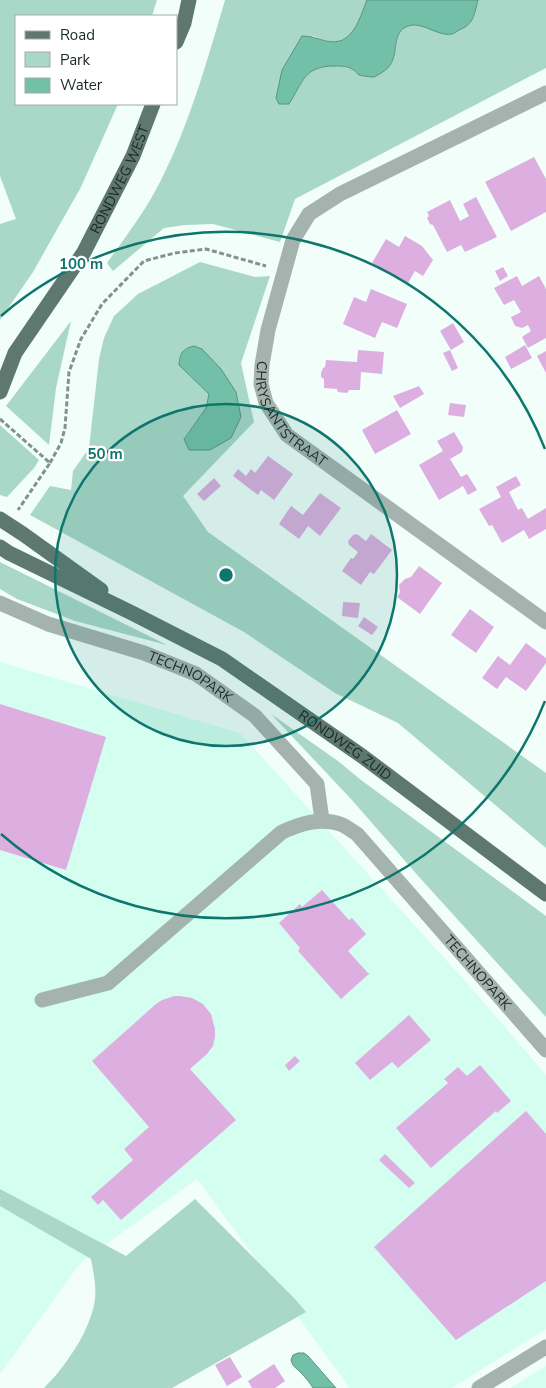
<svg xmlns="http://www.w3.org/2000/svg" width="546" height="1388" font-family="'Nunito Sans',sans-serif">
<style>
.built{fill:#d4fff0}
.green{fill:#a9d8c8;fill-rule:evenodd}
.water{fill:#73c0a8;stroke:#599280}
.building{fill:#ddafe0}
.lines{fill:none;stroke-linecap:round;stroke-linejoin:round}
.path{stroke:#84918d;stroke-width:3;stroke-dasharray:5 2.5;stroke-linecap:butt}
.minor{stroke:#a5b3ae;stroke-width:15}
.primary{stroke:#5e786f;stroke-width:15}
.ring{fill:none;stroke:#0f766e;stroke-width:2.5}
.labels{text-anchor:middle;stroke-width:4.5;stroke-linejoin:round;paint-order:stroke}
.street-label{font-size:14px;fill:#1b2824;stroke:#fff}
.centre{fill:#0f766e;stroke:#fff;stroke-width:2.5}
.ring-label{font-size:15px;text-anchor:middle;font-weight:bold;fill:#0f766e;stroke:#fff;stroke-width:4.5;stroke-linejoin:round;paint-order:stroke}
</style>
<rect width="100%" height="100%" fill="#f1fefa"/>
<path class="built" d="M0,662L240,733L476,993L546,1075V1329L452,1388H350L197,1179L81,1262L0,1374Z
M546,1366V1388H510Z"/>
<path class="green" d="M0,0H157L152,16H16V104H118L81,187L33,272L0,320V224L16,219L0,176Z
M225,0H367C359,19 354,45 328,41C323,41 318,38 313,36L276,98L280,104H289C303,82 305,66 334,66C345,66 351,68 359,75L395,52C396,47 397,41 398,36C405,17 429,28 441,32L473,18L478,0H546V68L295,199L280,242L213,224L185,225L164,228L113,271L107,263C126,236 147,209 161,180C190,123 207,61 225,0Z
M200,262L255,277L270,276L241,363L254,422L183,496L208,532L546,773V848L398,723L335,693L244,632L30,515L50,486L71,490L73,471L89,448L99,359L104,338L114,316L138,294ZM186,348L241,417L184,438L206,408L209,394L179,365L180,355Z
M71,321L56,388L49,445L6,406Z
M0,425L39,460L34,468L7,497L0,495Z
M0,562L167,645L75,621L17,599L0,589Z
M271,714L338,761L361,780L546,916V1017L420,878L351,799Z
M0,1189L126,1256L195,1199L296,1300L306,1312L172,1388H44C49,1382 55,1377 60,1370C74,1352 87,1332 93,1309C98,1293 94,1275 91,1259L0,1206Z"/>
<path class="water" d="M367,0H478C474,15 474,24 459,30C457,31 455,33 452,34C436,37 420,18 404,28C390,37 402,62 381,73C379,74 377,76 374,77C371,77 362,76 359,75C357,74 356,71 353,70C348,66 341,66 335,66C304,66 303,82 289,104H279L276,98L282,70L302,36C311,36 318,39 326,41C353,47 359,19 367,0Z
M194,346L202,349L221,369L236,392L241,417L231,438L210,450H189L184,439L206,408L209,394L179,365C180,353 182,349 194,346Z
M298,1353H304L308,1356L336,1388H313C310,1383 306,1378 302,1374C297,1368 293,1368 291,1360L293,1355Z"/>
<path class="building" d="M534,157L546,179V212L511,231L485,182Z
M476,197L497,237L465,252L461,245L447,252L433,225L430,224L427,218L429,216L427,212L450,200L460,221L469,216L463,204Z
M405,236L422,246L433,260L423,276L415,271L408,283L372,263L386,239L399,247Z
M503,267L508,276L500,281L495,271Z
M517,276L522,286L539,276L546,289V338L528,348L522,337L531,331L528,325L522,328L515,326L511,317L521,312L514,300L504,305L494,288Z
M371,289L407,304L397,328L382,322L375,338L343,324L354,297L366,302Z
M453,323L464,342L451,350L440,331Z
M525,345L532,358L511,369L505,357Z
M358,350L384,352L382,374L361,372L360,390H349L347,393L338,392L337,389L324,388V379L321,377V373L323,368L325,367L326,360L357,362Z
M450,350L458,368L452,371L443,353Z
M546,351V373L537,356Z
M419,386L424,394L400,408L393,396Z
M450,403L466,405L464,417L448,415Z
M397,410L411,434L375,454L362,430Z
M454,432L463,447L462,452L450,459L461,477L467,474L477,490L468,495L463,486L439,500L419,465L443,451L437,441Z
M268,456L293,474L274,500L261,490L258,495L233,476L238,469L246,476L251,469L255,473Z
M516,476L521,485L509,492L518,510L522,508L528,519L546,508V529L529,539L524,530L502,543L492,525L489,526L479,509L501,497L496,487Z
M214,478L221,486L204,501L197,494Z
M320,493L341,508L320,536L308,526L299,539L279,524L291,506L303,515Z
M357,534L366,541L371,534L392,550L374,574L370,572L361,585L342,571L351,558L353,559L358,552L349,545L348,541L353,535Z
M419,566L442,583L420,614L397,597L400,592L399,585L405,579L411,577Z
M343,602L360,603L358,618L342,616Z
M470,609L494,627L476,653L451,635Z
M364,617L378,627L372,635L358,626Z
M526,643L546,658V663L526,691L506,677L497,689L482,678L498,656L510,665Z
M0,704L106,737L66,870L0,850Z
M322,890L349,920L352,918L366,934L348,951L368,973H370L341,999L298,951L300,948L279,923L300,904L302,907Z
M174,996H180L192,998L203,1004L211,1014L215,1029V1037L213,1046L207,1054L190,1069L236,1120L121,1220L103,1200L98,1205L91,1197L133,1160L124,1149L149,1127L92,1061L156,1004L162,1000Z
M409,1015L431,1040L398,1068L392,1062L370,1080L355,1063Z
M295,1056L300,1061L289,1071L285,1065Z
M480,1065L511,1101L497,1113L496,1111L431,1168L396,1128L448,1083L444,1079L458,1067L467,1076Z
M526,1111L546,1134V1281L456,1340L374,1247Z
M385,1154L415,1183L409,1188L379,1160Z
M230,1357L242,1377L227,1386L215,1365Z
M274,1364L285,1381L275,1388H252L248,1381Z"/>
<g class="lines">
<path class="path" d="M0,419L50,463L18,510
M50,463L61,443L65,428L69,372L81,339L102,304L144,261L175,253L206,249L266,266"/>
<g class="minor">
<path id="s1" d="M546,93L340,194L309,214L293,240L268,330L262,365L261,384L266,403L287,435L546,622"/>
<path id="s2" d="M0,603L48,624L144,653L196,674L255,716L317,784L322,820"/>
<path id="s3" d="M42,1000L108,983L282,832C300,824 320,817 340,824C346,826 352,831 357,834L546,1050"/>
<path d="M479,1388L546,1347"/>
</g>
<g class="primary">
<path d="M176,42L184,23L189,0"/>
<path id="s4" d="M0,392L15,353L84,252L133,156L153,104"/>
<path d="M0,519L23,534L101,590"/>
<path id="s5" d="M0,547L9,553L132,613L222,659L362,756L546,894"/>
</g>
</g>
<circle cx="226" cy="575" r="171" fill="#0f766e" fill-opacity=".12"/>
<g class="ring">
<circle cx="226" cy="575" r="171"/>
<path d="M545 701A343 343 0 0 1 1 834M1 316A343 343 0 0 1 545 449"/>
</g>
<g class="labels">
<g class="street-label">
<text dy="5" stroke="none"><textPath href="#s4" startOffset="245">RONDWEG WEST</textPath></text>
<text dy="5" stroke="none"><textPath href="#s1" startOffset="486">CHRYSANTSTRAAT</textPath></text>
<text dy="5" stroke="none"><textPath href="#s2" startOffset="205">TECHNOPARK</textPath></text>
<text dy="5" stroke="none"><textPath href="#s5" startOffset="399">RONDWEG ZUID</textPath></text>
<text dy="5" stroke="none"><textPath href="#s3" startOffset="562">TECHNOPARK</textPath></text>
</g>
</g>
<circle cx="226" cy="575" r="8" class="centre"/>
<g class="ring-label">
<text x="81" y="269">100 m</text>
<text x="105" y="459">50 m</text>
</g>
<rect x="15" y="15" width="162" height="90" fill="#ffffff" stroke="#a4a9a7"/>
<rect x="25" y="31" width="25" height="8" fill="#5e786f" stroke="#a4a9a7"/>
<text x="60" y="40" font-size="15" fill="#1b2824">Road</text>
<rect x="25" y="52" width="25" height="15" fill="#a9d8c8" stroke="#a4a9a7"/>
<text x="60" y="65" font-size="15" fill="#1b2824">Park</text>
<rect x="25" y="78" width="25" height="15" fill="#73c0a8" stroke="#a4a9a7"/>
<text x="60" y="90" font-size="15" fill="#1b2824">Water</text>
</svg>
